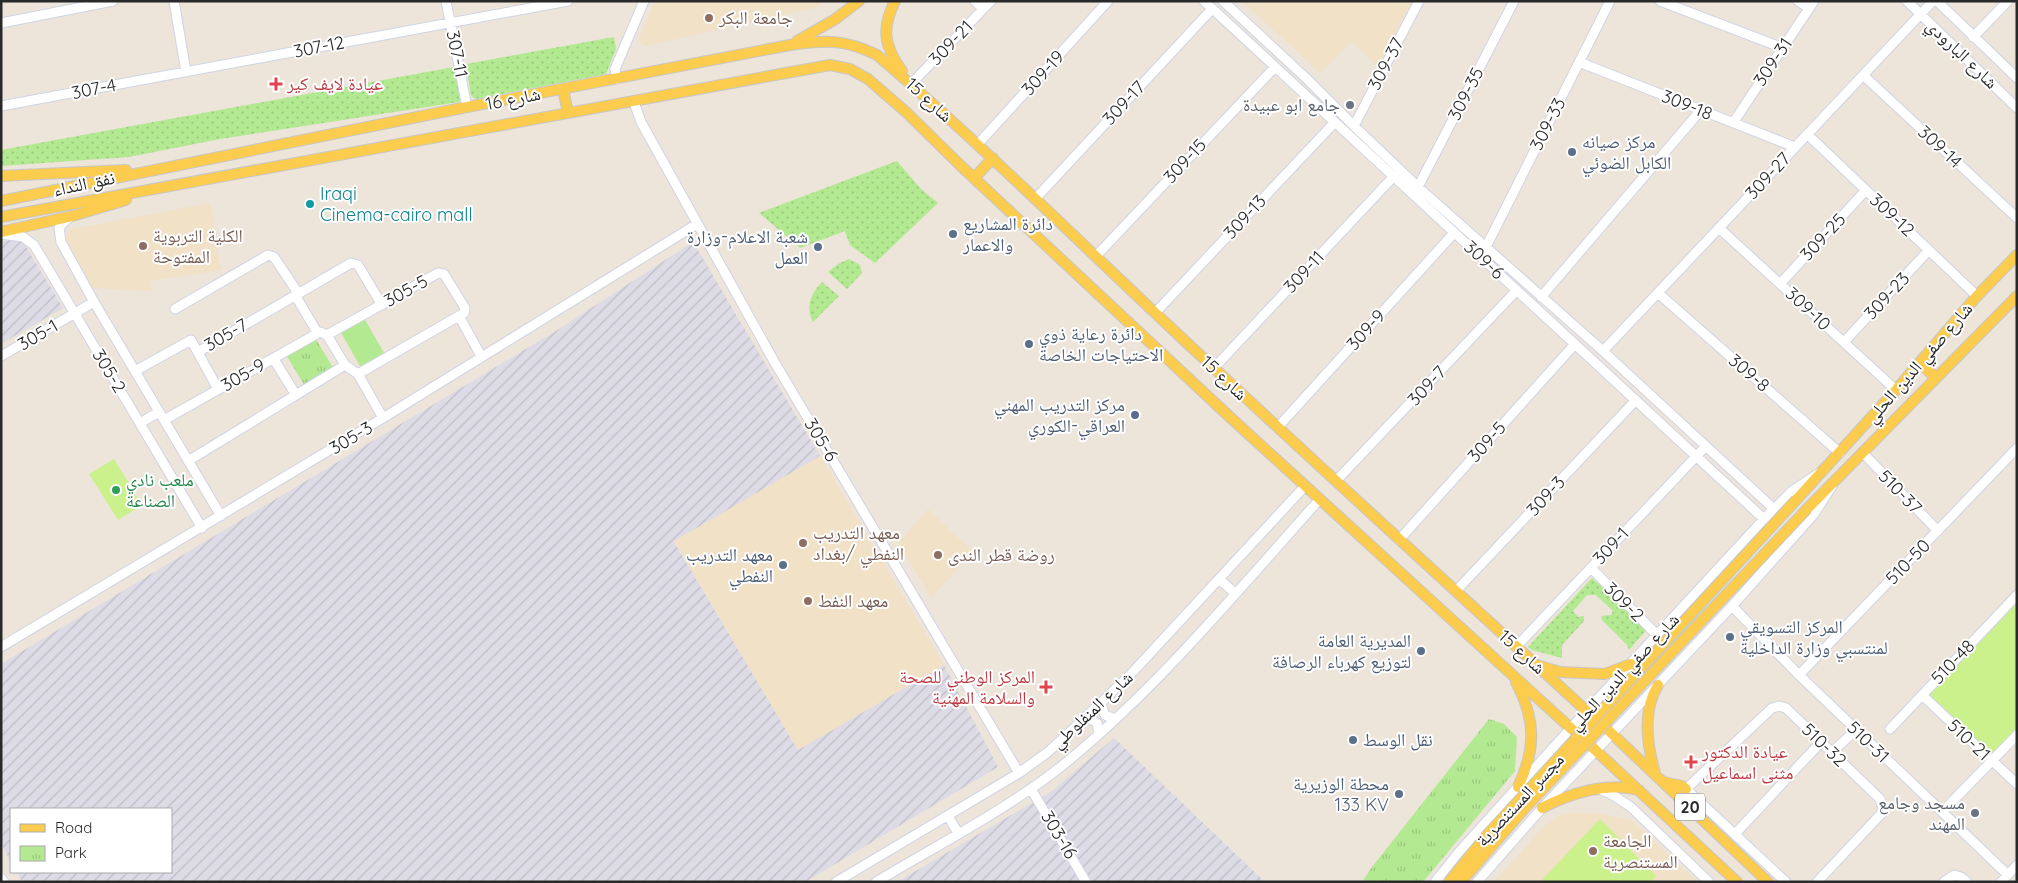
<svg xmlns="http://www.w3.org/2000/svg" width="2018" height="883" font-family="Quicksand,'Noto Naskh Arabic',sans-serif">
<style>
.industrial{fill:url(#industrial-furrows)}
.education{fill:#f0e1c7}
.grass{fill:url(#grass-dots)}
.park{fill:url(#park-tufts)}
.garden{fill:#b3e991}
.pitch{fill:#caf18c}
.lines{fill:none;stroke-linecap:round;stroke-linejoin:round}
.minor-casing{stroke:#cfd4e4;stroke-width:11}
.major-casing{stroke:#c7c7c7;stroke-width:12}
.minor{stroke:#fff;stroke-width:9}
.major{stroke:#fccc4f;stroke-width:10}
.major-bridge-casing{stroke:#c7c7c7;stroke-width:12;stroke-linecap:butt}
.major-bridge{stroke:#fccc4f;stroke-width:10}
.education-dot{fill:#8d6e63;stroke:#fff;stroke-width:2}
.health-dot{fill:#e0444e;stroke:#fff;stroke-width:2}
.worship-dot{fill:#6b7280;stroke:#fff;stroke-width:2}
.service-dot{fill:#5c6f8a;stroke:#fff;stroke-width:2}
.culture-dot{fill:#0f9aa8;stroke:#fff;stroke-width:2}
.leisure-dot{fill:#2e9e5b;stroke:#fff;stroke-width:2}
.labels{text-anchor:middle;stroke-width:4;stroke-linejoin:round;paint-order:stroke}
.shield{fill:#fff;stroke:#696969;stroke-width:1}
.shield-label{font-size:16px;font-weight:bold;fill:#292929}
.education-label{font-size:18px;fill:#785e54;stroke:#fff;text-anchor:start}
.street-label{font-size:18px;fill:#292929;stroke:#fff}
.health-label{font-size:18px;fill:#be3a42;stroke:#fff;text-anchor:start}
.worship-label{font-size:18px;fill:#5b616d;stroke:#fff;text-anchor:end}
.service-label{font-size:18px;fill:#4e5e75;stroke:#fff;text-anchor:start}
.culture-label{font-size:18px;fill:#0d838f;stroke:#fff;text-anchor:start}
.leisure-label{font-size:18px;fill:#27864d;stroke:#fff;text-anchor:start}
</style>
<defs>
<pattern id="industrial-furrows" width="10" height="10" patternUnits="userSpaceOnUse" patternTransform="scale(1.25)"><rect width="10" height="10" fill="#dddbe5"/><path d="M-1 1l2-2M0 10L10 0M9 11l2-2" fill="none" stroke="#bebcc4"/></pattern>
<pattern id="grass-dots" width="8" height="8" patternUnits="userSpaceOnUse" patternTransform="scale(1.25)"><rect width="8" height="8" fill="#b3e991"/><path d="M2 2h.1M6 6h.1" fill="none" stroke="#9ac87d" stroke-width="1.8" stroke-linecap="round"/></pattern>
<pattern id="park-tufts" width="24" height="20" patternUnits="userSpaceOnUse" patternTransform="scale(1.25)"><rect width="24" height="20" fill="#b3e991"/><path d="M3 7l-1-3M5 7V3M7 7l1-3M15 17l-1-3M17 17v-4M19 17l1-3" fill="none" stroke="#9ac87d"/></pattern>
</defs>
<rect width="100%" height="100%" fill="#ede4da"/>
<path class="industrial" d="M15,239L23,242L63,308L1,344V242Z
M693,242L820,456L674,542L798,750L944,665L998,767L805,882H22L17,872H171V809H11V862L1,844V664L556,331Z
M1114,738L1265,882H897L1052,791Z"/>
<path class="education" d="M655,1H826L814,8L645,46L638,41Z
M1242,1H1412L1379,68L1352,41L1320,73Z
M210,203L221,270L150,281L152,291L91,288L66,239L68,232L73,229Z
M820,456L944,665L798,750L674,541Z
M928,509L973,552L931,597L898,543Z
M1573,813H1598L1631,820L1698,882H1494L1547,823L1560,815Z"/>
<path class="grass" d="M614,37L616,49L606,74L476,99L471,96L466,64Z
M454,67L461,98L459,102L220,139L129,157L1,166V150Z
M897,161L921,189L938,203L875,263L850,245L845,231L800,248L759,213Z
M849,259L860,265L862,273L847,289L828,272L838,264Z
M822,282L839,296L813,322C805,308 811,293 822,282Z
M1592,578L1648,628L1629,650L1627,645L1602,620L1601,616L1611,615L1613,611L1596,595H1587L1573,611L1578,617L1584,616V621L1562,645V658L1532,650L1528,647Z"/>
<path class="park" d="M315,338L334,369L305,386L286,355Z
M1489,719L1504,724L1517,737L1515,771L1423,882H1362L1372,867Z"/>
<path class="garden" d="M364,318L384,353L360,366L340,331Z"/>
<path class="pitch" d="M114,459L142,505L118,520L89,474Z
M2017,595V735L1991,761L1922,695Z
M1600,819L1656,876L1650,882H1540Z"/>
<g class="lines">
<defs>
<path id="minor" d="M174,1L186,72
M446,1L467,107
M975,1L983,9
M1204,1L1764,519
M1223,1L1307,79L1354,126L1418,187L1603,351L1774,509
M1660,1L1783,48
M1798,1L1809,8
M1907,1L2017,108
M1937,1L2017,78
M1,23L113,1
M1973,37L2008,1
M1579,62L1795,147
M1863,75L2017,218
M617,79L615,69L644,1
M911,84L991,1
M634,102L641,122L775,363L1019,773
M1,106L568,1
M1733,123L1814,1
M1354,126L1419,1
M1807,134L1977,296
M978,144L1108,1
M1418,187L1514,1
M1036,198L1212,9
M70,217L63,223L59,228L61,242L94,302L221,516
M1719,228L1896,390
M1,234L23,237L34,245L202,528
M1486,247L1610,1
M1096,256L1275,67
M1780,284L1866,190
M1658,293L1840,453
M295,295L317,332
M1541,297L1701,110
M175,309L268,255L274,257L298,293
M1155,313L1335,122
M459,316L481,356
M327,335L438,273L444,274L465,308L464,313L358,374
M1844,342L1929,250
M1603,351L1933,1
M198,352L351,263L358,265L382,305
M1,356L94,302
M273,358L296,395
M1214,368L1394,176
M135,371L191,340L218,389
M164,420L320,332L327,335L345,365L358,374L383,418
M140,423L159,412
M1278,427L1454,233
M1863,453L1938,531
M188,461L345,365
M1336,481L1517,290
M1399,540L1575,344
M1591,568L1658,636
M1219,579L1235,593
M1456,591L1636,400
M1732,606L1799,675L2008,875
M1,647L383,418L697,224
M1516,647L1706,446
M1799,675L2017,448
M1922,695L2017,784
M1101,705L1105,715L1115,719
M1087,717L1097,723L1099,734
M1890,729L2017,595
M1832,752L1856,730
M1031,789L1086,882
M1599,789L1611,794L1631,807L1709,882
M1942,812L2017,735
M948,816L958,833
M1735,834L1821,742
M1,878L4,882
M836,882L1019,773L1048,752L1072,730L1130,675L1305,486
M876,882C939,844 1012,807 1068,761C1161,684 1239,589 1320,499
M1435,882L1459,852L1571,728L1764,519L1792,491L1819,473
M1477,882L1542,808L1732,606L1814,514L1832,486
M1786,882L1686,789L1772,708L1779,706L1786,708L1880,799L1883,808L1881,814L1817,882
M1944,882L1954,875L1961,877L1967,882
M2001,882L2017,865"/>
<path id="major" d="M895,1C881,29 884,46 902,71
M797,41L834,20L859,1
M563,89L568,113
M1,176L126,170
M974,178L993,158
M1,201L467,107L790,45C825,40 845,39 877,55C994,155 1101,264 1214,368C1339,485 1466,600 1592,716
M1,217L786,73L830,65L850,69L868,79L906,112L961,166L1232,419L1576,733
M1,232L72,216L126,200
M1920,363L1936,378
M1796,500L1896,390L1977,296L2017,255
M1807,509L2017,296
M1540,666L1560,672L1605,674L1631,664
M1516,682C1536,720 1536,749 1518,787
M1607,729L1768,882
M1591,746L1737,882
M1655,773C1647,745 1642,711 1658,685
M1664,782L1682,786L1686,789
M1542,808C1570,793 1607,782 1639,790"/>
</defs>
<use href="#minor" class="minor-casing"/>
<use href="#major" class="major-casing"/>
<use href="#minor" class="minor"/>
<use href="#major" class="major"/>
<defs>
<path id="major-bridge" d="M1449,882L1487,835L1796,500
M1461,882L1523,810L1807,509"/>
</defs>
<use href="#major-bridge" class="major-bridge-casing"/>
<use href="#major-bridge" class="major-bridge"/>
</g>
<g class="education-dot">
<circle cx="709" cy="18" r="5"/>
<circle cx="143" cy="246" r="5"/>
<circle cx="803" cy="543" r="5"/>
<circle cx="938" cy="555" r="5"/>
<circle cx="808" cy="601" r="5"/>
<circle cx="1593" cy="851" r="5"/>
</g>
<g class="health-dot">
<path d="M273.5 76.5h5v5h5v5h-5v5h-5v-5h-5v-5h5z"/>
<path d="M1043.5 679.5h5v5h5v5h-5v5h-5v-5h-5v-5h5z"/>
<path d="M1688.5 754.5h5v5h5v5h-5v5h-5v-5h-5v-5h5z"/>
</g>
<g class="worship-dot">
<circle cx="1350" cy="105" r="5"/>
<circle cx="1975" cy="813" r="5"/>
</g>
<g class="service-dot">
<circle cx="1572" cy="152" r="5"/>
<circle cx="953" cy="234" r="5"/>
<circle cx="818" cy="247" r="5"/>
<circle cx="1029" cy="344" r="5"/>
<circle cx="1135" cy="415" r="5"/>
<circle cx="783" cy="565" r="5"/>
<circle cx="1730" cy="637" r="5"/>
<circle cx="1421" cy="651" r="5"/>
<circle cx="1353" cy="740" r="5"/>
<circle cx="1399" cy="794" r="5"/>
</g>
<circle class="culture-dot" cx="310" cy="204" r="5"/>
<circle class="leisure-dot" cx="116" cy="490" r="5"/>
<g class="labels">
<rect class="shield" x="1675" y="793.5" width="30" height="27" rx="4"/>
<g class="shield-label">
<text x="1690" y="813">20</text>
</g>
<g class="education-label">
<text x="719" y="24">جامعة البكر</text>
<text x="153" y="242">الكلية التربوية<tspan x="153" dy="21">المفتوحة</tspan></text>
<text x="813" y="539">معهد التدريب<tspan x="813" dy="21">النفطي /بغداد</tspan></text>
<text x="948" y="561">روضة قطر الندى</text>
<text x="818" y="607">معهد النفط</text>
<text x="1603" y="847">الجامعة<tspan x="1603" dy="21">المستنصرية</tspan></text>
</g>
<g class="street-label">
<text transform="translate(951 43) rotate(-46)" y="6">309-21</text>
<text transform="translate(319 47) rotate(-11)" y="6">307-12</text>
<text transform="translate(457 54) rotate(79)" y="6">307-11</text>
<text transform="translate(1962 54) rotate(44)" y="6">شارع البارودي</text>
<text transform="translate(1773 62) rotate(-56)" y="6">309-31</text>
<text transform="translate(1386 64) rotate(-62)" y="6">309-37</text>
<text transform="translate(1043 73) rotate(-48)" y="6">309-19</text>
<text transform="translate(94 89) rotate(-11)" y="6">307-4</text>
<text transform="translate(1466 94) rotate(-63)" y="6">309-35</text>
<text transform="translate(513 99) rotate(-11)" y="6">شارع 16</text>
<text transform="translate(929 100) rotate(42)" y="6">شارع 15</text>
<text transform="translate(1124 103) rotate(-47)" y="6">309-17</text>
<text transform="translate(1687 105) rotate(22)" y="6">309-18</text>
<text transform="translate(1548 124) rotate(-63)" y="6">309-33</text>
<text transform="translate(1940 147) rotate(43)" y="6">309-14</text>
<text transform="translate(1185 161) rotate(-47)" y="6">309-15</text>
<text transform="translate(1768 176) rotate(-47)" y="6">309-27</text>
<text transform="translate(84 184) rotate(-12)" y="6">نفق النداء</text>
<text transform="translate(1892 215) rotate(43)" y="6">309-12</text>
<text transform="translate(1245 217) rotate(-47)" y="6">309-13</text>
<text transform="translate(1823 237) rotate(-47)" y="6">309-25</text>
<text transform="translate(1484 260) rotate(43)" y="6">309-6</text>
<text transform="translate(1304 272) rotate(-47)" y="6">309-11</text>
<text transform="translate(406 291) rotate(-29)" y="6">305-5</text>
<text transform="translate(1887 296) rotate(-47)" y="6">309-23</text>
<text transform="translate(1808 309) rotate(43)" y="6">309-10</text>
<text transform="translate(1366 330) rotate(-48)" y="6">309-9</text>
<text transform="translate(38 335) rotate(-30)" y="6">305-1</text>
<text transform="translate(226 335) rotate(-30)" y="6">305-7</text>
<text transform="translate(1919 363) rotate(-49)" y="6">شارع صفي الدين الحلي</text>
<text transform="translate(109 371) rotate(59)" y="6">305-2</text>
<text transform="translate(1749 373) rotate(41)" y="6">309-8</text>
<text transform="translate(243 375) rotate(-30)" y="6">305-9</text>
<text transform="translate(1224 378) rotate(43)" y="6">شارع 15</text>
<text transform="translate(1427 386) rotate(-47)" y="6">309-7</text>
<text transform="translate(351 438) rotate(-31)" y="6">305-3</text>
<text transform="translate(821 440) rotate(59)" y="6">305-6</text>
<text transform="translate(1487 442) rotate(-48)" y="6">309-5</text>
<text transform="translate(1900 492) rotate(46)" y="6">510-37</text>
<text transform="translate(1546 496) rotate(-47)" y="6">309-3</text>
<text transform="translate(1611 546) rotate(-47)" y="6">309-1</text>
<text transform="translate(1908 562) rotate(-46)" y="6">510-50</text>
<text transform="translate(1624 602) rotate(45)" y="6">309-2</text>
<text transform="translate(1522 652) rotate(42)" y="6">شارع 15</text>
<text transform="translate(1953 662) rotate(-46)" y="6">510-48</text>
<text transform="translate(1624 672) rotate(-47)" y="6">شارع صفي الدين الحلي</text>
<text transform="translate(1092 710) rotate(-43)" y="6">شارع المنفلوطي</text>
<text transform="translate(1969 740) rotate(43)" y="6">510-21</text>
<text transform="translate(1868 742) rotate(44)" y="6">510-31</text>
<text transform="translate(1824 745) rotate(44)" y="6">510-32</text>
<text transform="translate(1520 800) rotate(-47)" y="6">مجسر المستنصرية</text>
<text transform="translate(1059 835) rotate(59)" y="6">303-16</text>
</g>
<g class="health-label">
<text x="287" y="90">عيادة لايف كير</text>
<text x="1035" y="683" text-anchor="end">المركز الوطني للصحة<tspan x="1035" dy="21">والسلامة المهنية</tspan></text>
<text x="1702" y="758">عيادة الدكتور<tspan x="1702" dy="21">مثنى اسماعيل</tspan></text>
</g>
<g class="worship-label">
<text x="1340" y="111">جامع ابو عبيدة</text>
<text x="1965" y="809">مسجد وجامع<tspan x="1965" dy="21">المهند</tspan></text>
</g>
<g class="service-label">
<text x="1582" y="148">مركز صيانه<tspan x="1582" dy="21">الكابل الضوئي</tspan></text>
<text x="963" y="230">دائرة المشاريع<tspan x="963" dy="21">والاعمار</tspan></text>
<text x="808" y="243" text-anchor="end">شعبة الاعلام-وزارة<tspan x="808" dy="21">العمل</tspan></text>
<text x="1039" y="340">دائرة رعاية ذوي<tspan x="1039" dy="21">الاحتياجات الخاصة</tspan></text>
<text x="1125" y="411" text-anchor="end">مركز التدريب المهني<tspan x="1125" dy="21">العراقي-الكوري</tspan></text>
<text x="773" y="561" text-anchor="end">معهد التدريب<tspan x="773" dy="21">النفطي</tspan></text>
<text x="1740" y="633">المركز التسويقي<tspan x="1740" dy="21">لمنتسبي وزارة الداخلية</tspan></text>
<text x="1411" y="647" text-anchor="end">المديرية العامة<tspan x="1411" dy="21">لتوزيع كهرباء الرصافة</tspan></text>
<text x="1363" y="746">نقل الوسط</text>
<text x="1389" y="790" text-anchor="end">محطة الوزيرية<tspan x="1389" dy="21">133 KV</tspan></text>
</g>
<g class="culture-label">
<text x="320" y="200">Iraqi<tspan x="320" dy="21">Cinema-cairo mall</tspan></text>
</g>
<g class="leisure-label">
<text x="126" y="486">ملعب نادي<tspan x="126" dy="21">الصناعة</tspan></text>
</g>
</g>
<rect width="2018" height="883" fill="none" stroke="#292929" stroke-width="5"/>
<rect x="10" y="808" width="162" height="65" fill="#ffffff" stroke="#a9a9a9"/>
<rect x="20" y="824" width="25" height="8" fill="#fccc4f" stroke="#a9a9a9"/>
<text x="55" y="833" font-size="15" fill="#292929">Road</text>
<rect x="20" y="846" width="25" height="15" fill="url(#park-tufts)" stroke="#a9a9a9"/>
<text x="55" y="858" font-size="15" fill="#292929">Park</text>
</svg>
